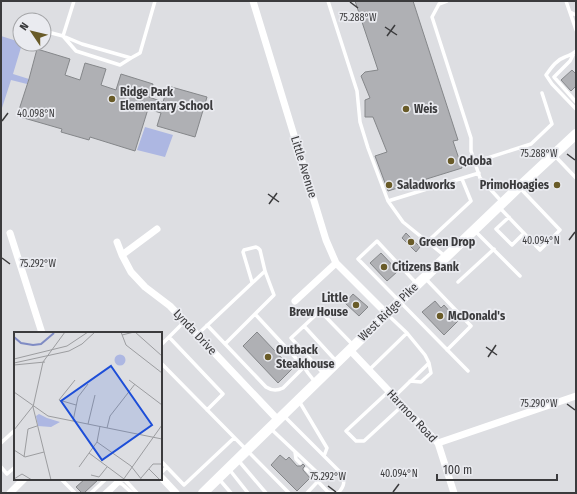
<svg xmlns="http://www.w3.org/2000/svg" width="577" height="494" font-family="'Fira Sans Condensed',sans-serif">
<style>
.green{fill:#adb7e2}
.building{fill:#afb0b4;stroke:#85878a}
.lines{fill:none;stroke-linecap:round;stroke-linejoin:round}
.lane{stroke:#fff;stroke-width:3.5}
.street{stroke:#fff;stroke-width:7}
.primary{stroke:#fff;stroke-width:10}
.ticks{fill:none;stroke:#3b3b3d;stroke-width:1.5}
.poi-dot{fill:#695b28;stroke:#eaebf0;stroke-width:1.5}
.labels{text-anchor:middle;stroke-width:3.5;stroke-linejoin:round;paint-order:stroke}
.poi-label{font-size:12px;font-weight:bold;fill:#3b3b3d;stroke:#eaebf0;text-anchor:start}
.street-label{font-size:12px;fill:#3b3b3d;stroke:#eaebf0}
.inset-river{fill:none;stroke:#7f8bc4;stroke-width:2}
.inset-road{fill:none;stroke:#9c9da0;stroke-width:1}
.view{fill:#1d4ed8;fill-opacity:0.15;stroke:#1d4ed8;stroke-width:2}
.inset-edge{fill:none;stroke:#3b3b3d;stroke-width:2}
.ticks-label{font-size:10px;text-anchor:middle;fill:#3b3b3d;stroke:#eaebf0;stroke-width:3.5;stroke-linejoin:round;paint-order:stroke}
</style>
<rect width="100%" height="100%" fill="#dddee2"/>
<path class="green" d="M1,36L20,42V44H22L13,74L29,79L27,84L11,80L2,108H1Z
M145,127L173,135L165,157L137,150Z"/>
<path class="building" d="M355,1H413L458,140L453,141L462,168L388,191L375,156L387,152L373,117H365V100L370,98L361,76L365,72L378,70Z
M37,49L70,59L65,75L80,80L85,63L106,69L101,85L116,90L121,74L153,84L149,97L163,102L168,86L207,97L195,137L157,126L161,113L148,109L135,151L90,137L89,140L61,132L62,129L17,116L29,79Z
M572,70L576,74V86L571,91L561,80Z
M406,233L420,247L416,252L402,238Z
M381,253L398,271L387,281L370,263Z
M353,294L368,307L359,316L345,303Z
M435,301L441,308L444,305L458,321L444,335L422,312Z
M257,332L292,369L278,383L243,346Z
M280,455L286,460L289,457L297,466H301L303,464L305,466L303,468V470L310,478L297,491L271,465Z
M85,479H99L84,493H82L76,487Z"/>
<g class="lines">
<path class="lane" d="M74,1L63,36L82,44L131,58L140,53L155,1
M328,1L357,91L360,122L368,148L388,201L403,222L445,256
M447,1L439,4L432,17L471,138V151L480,178L502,202
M566,1L576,30
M570,12L576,15
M44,31L63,36L76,51L120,65L131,58
M18,42L20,40
M576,51C572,55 569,55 565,57C556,60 551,68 546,75L552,84L576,109
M573,55L570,61L554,77L576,102
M555,156L576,178
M475,162L531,144L552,124L542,93
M388,201L479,173
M499,207L540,250L560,230L520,188
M509,217L496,229L512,245L524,233
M475,231L520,276
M427,242L471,201L462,179
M425,278L471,326L447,350
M458,282L494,249
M417,284L377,241L358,259L468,371
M255,314L304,367L308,373L315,382
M207,325L266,387C272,391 277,391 283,388L304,367
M304,326L337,362
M198,334L265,271
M169,337L223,394L207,410
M225,344L274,295L265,271L260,250L258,248L256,247L244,250L243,252L252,282
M161,345L184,322
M161,363L289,493
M369,370L407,333L388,315
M324,374L291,338L320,311L353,345
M410,381L421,382L431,373L429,363
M389,391L346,431L356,441H364L402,406
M394,397L429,363L425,355L407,333
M299,401L327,448L324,456
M284,416L341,473C345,481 345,486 338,493H336
M270,428L322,477L307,493
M1,443L15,430
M295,452L296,459L300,463
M238,460L266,493
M161,461L184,485L234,438
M1,467L7,474L15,467
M229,469L248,493
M306,469L328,492L333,493
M161,473L167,467
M61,479L75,493
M219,479L231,493
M91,493L106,479
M104,493L118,480H125L137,493
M109,493L119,483L122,484L132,493"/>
<path class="street" d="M253,1L326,240L336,263L387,314
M10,233L42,333
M117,242L122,255L131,272L145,287L170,306L278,420
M122,255L157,229
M295,301L336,263
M350,350L438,443L454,493
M438,443L576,396
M161,477L176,493
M10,493L24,479"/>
<path class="primary" d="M203,493L399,302L519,187L576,134"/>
</g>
<path class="ticks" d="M350,2L358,8M385,27L397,35M387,36L395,25M2,121L8,113M567,154L575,160M268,194L279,202M269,204L277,193M569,240L575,232M2,258L10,264M486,347L497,355M488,357L496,345M567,404L575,410M328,486L336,492M393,492L399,484"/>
<g class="poi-dot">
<circle cx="112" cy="99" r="4"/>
<circle cx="406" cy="109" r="4"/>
<circle cx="451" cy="161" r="4"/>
<circle cx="389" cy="185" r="4"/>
<circle cx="557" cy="185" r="4"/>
<circle cx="411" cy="242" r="4"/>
<circle cx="384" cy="267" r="4"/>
<circle cx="356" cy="305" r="4"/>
<circle cx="440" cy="316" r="4"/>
<circle cx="268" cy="357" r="4"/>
</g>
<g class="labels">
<g class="poi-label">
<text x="120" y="96">Ridge Park<tspan x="120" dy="14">Elementary School</tspan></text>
<text x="414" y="113">Weis</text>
<text x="459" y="165">Qdoba</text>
<text x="397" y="189">Saladworks</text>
<text x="549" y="189" text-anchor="end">PrimoHoagies</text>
<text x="419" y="246">Green Drop</text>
<text x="392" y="271">Citizens Bank</text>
<text x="348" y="302" text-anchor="end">Little<tspan x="348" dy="14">Brew House</tspan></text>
<text x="448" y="320">McDonald's</text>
<text x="276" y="354">Outback<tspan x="276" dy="14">Steakhouse</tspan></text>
</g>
<g class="street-label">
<text transform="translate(304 167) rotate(73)" y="4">Little Avenue</text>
<text transform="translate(388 312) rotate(-44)" y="4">West Ridge Pike</text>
<text transform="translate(195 332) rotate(47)" y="4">Lynda Drive</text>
<text transform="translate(412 416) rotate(47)" y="4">Harmon Road</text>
</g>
</g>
<g transform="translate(14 332)">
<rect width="148" height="148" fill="#dddee2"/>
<path d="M100.5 28a5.5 5.5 0 1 1 11 0a5.5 5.5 0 1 1-11 0ZM25,82L33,86L46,90L37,95L24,94L22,84Z" fill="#adb7e2"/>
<path class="inset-river" d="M0,5L7,11L19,13L27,12L40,1"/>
<path class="inset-road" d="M107,0L112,13L148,41M121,0L148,24M108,3L120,0M0,27L53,14L74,0M0,31L55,19L68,12L81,0M0,33L31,30M61,48L45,68L62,73M115,48L148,73M0,60L34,84L148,107M59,89L64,65L74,52M74,92L81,63M93,96L96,84L121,52M0,98L19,74M83,110L117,134L128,148M0,118L11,125L30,120M75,121L110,147M10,125L14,97L23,94M65,135L83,110L86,94M135,137L146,148M77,143L85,145L93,135M127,146L139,132H148M0,147L8,142L18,148M37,148L19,75L29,30L51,0M109,148L148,93"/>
<path class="view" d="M97,34L138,93L88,128L47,69Z"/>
<rect width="148" height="148" class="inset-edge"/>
</g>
<g class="ticks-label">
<text x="358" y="21">75.288°W</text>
<text x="36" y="117">40.098°N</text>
<text x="539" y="157">75.288°W</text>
<text x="541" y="244">40.094°N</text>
<text x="38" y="267">75.292°W</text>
<text x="539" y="407">75.290°W</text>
<text x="399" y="477">40.094°N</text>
<text x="328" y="480">75.292°W</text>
</g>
<rect width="577" height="494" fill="none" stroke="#3b3b3d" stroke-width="4"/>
<g transform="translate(32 32) rotate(305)"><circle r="19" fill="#eaebf0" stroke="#a4a5a8"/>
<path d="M0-3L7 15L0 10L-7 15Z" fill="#695b28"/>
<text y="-6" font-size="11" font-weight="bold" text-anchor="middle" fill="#3b3b3d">N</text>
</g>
<path d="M437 474v6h120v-6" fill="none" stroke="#3b3b3d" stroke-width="2"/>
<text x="443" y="474" font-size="12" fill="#3b3b3d" stroke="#eaebf0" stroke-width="3" paint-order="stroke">100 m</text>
</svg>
